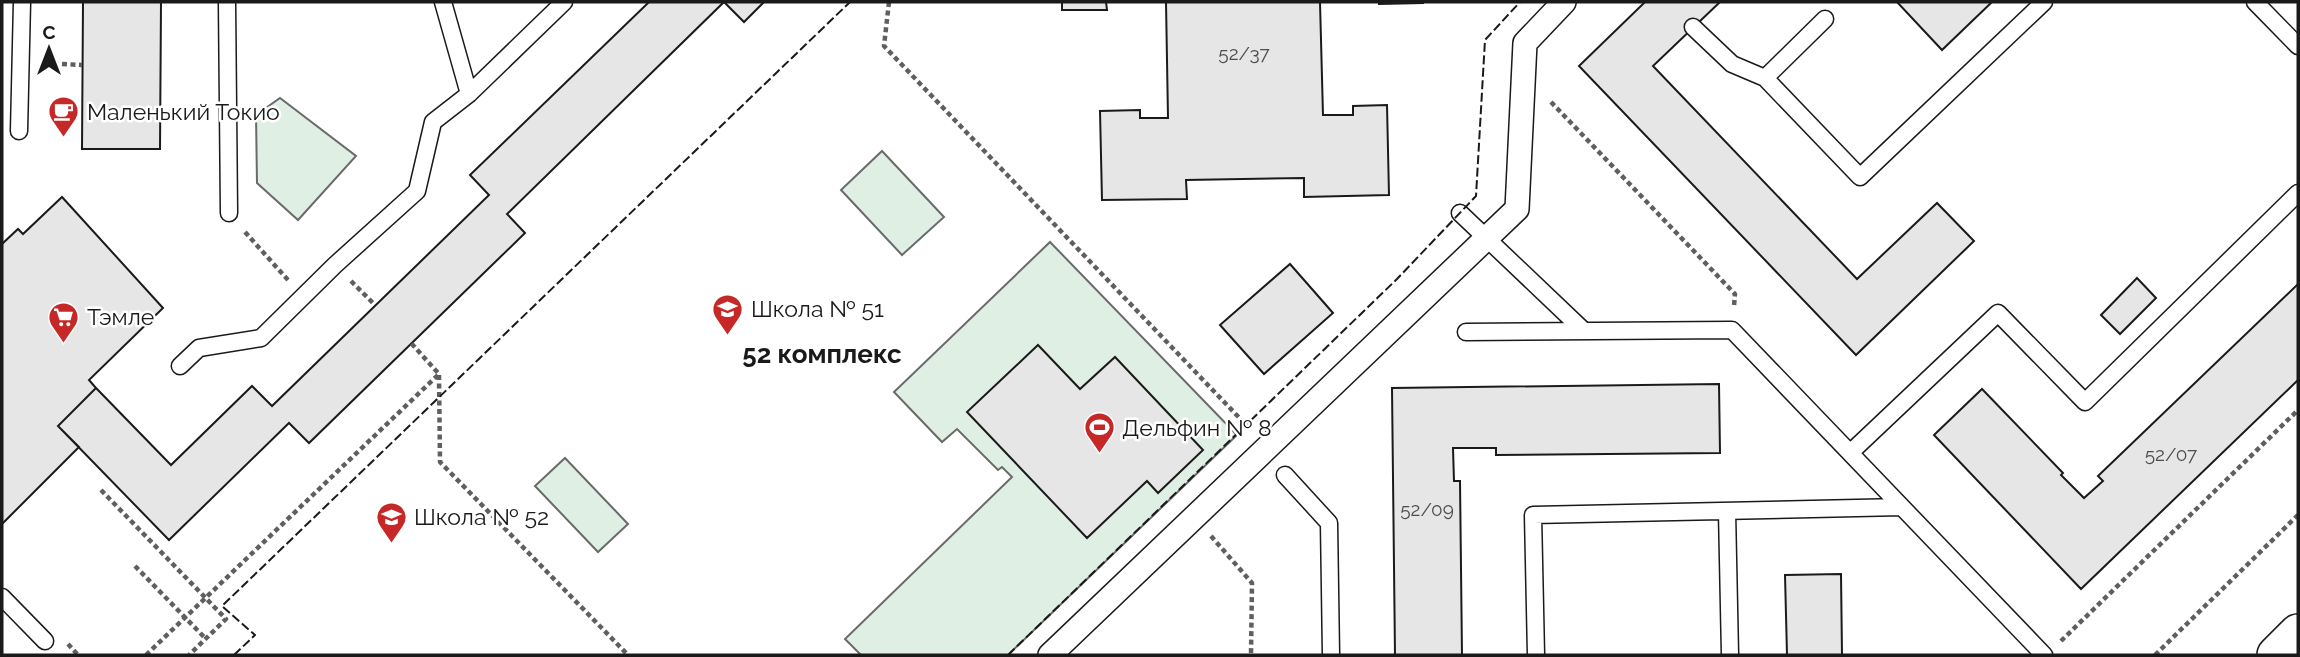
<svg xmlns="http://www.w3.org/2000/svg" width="2300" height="657" font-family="Raleway,sans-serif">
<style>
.green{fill:#e0efe3;stroke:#6a6a6a;stroke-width:2}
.building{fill:#e6e6e6;stroke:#1a1a1a;stroke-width:2}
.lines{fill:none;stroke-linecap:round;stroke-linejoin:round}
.service-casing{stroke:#1a1a1a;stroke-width:19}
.pedestrian-casing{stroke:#1a1a1a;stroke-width:26}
.tertiary-casing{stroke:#1a1a1a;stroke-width:40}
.path{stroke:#5f5f5f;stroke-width:4.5;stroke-dasharray:5 3.5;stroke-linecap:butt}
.service{stroke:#fff;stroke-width:16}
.pedestrian{stroke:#fff;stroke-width:23}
.tertiary{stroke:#fff;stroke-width:37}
.fence{stroke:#1a1a1a;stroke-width:2;stroke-dasharray:9 3.5;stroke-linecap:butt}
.labels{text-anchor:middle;stroke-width:5;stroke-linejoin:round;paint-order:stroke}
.number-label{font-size:19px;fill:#4d4d4d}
.poi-label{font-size:23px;fill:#1a1a1a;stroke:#fff;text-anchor:start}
.quarter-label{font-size:26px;font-weight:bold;fill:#1a1a1a;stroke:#fff}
</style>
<rect width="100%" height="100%" fill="#fff"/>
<path class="green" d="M280,98L356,156L298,220L257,183L256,115Z
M882,151L944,217L902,255L841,190Z
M1050,242L1237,435L1008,655H861L845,639L1012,477L1002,467L998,470L957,429L942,442L894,392Z
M565,458L628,524L598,552L535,486Z"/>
<path class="building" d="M83,2H161L160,149H82Z
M649,2H764L744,22L724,2L507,214L525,233L309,443L289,423L169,540L58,426L96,388L171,465L252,386L272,406L489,195L470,175Z
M1062,2H1106L1107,10H1062Z
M1166,2H1320L1323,115H1353V106L1387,105L1389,195L1304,197V178L1186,180L1187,199L1102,200L1100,111L1140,110V118H1168Z
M1379,2H1423V3L1379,4Z
M1645,2H1720L1653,66L1857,279L1937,203L1974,241L1856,355L1579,66Z
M1897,2H1992L1942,50Z
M62,197L163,308L89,380L96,388L58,426L79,447L2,524V244L18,229L23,234Z
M1290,264L1333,313L1264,374L1220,325Z
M2137,278L2156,298L2120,334L2101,315Z
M2298,284V380L2081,589L1934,435L1982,389L2063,473L2061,475L2084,498L2103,481L2098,476Z
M1038,345L1080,389L1115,357L1203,450L1158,493L1147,481L1087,538L967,412Z
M1719,384L1720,453L1496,455V448H1453L1454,481H1460L1462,655H1395L1392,388Z
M1841,574L1842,655H1787L1785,575Z"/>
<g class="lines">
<defs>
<path id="service" d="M227,2L229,213
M443,2L469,94
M2255,2L2298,46
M1825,19L1765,78L1860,177L2044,2
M1693,27L1732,64L1765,78
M19,131L22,2
M1460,213L1584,331
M1466,332L1732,330L2044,655
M180,366L199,348L261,338L335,265L417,191L433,122L469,94L564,2
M1850,453L1998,313L2085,402L2298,193
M1285,475L1329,523L1331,655
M1727,511L1730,655
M2,597L45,641
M1536,655L1533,515L1902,507"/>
<path id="pedestrian" d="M1050,655L1517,209L1525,43L1564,2"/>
<path id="tertiary" d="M2276,655L2298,633"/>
</defs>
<use href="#service" class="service-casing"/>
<use href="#pedestrian" class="pedestrian-casing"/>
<use href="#tertiary" class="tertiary-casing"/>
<path class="path" d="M889,2L884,46L1249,428
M45,63L82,65
M1551,102L1735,294L1734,306
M245,232L288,280
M351,281L375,305
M439,375L440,462L628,655
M101,490L226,619L189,655
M1211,536L1252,583L1251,655
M135,566L206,639
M2061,641L2298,410
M68,644L78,655
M146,655L439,374L411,343
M2155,655L2298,515"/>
<use href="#service" class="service"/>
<use href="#pedestrian" class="pedestrian"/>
<use href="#tertiary" class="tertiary"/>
<path class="fence" d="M234,655L255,635L222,606L850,2
M1008,655L1397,279L1476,196L1485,40L1520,2"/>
</g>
<defs>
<symbol id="cafe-pin" viewBox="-11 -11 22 30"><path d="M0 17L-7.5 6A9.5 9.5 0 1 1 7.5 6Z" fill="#c62828" stroke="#fff"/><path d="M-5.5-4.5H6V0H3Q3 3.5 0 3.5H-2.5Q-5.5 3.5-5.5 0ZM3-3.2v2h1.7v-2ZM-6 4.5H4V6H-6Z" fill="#fff"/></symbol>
<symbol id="school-pin" viewBox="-11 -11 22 30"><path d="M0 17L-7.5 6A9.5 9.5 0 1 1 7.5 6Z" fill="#c62828" stroke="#fff"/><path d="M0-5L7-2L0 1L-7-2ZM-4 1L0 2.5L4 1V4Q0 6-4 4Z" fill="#fff"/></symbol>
<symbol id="supermarket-pin" viewBox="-11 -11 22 30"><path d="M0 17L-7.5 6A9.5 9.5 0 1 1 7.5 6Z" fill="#c62828" stroke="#fff"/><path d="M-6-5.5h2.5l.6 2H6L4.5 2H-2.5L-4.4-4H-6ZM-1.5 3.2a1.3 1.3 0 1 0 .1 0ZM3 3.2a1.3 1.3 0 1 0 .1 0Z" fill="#fff"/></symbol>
<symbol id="stadium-pin" viewBox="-11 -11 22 30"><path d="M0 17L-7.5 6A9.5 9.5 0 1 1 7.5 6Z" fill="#c62828" stroke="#fff"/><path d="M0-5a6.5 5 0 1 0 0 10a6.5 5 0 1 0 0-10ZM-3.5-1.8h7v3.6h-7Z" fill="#fff"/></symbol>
</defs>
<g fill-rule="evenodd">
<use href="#cafe-pin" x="46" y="94" width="35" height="47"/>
<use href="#school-pin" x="710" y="292" width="35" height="47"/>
<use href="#supermarket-pin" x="46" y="300" width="35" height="47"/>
<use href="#stadium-pin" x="1082" y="410" width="35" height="47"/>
<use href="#school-pin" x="374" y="500" width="35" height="47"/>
</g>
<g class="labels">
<g class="number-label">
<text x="1244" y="60">52/37</text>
<text x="2171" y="461">52/07</text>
<text x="1427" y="516">52/09</text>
</g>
<g class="poi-label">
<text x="87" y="120">Маленький Токио</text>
<text x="751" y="317">Школа № 51</text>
<text x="87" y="325">Тэмле</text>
<text x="1122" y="436">Дельфин № 8</text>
<text x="414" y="525">Школа № 52</text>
</g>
<g class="quarter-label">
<text x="822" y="363">52 комплекс</text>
</g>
</g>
<rect width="2300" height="657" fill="none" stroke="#1a1a1a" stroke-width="7"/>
<g transform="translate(49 49)" stroke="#ffffff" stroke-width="5" paint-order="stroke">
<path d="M0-5L12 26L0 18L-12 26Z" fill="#1a1a1a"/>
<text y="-10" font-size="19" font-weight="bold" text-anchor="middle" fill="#1a1a1a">С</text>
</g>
</svg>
